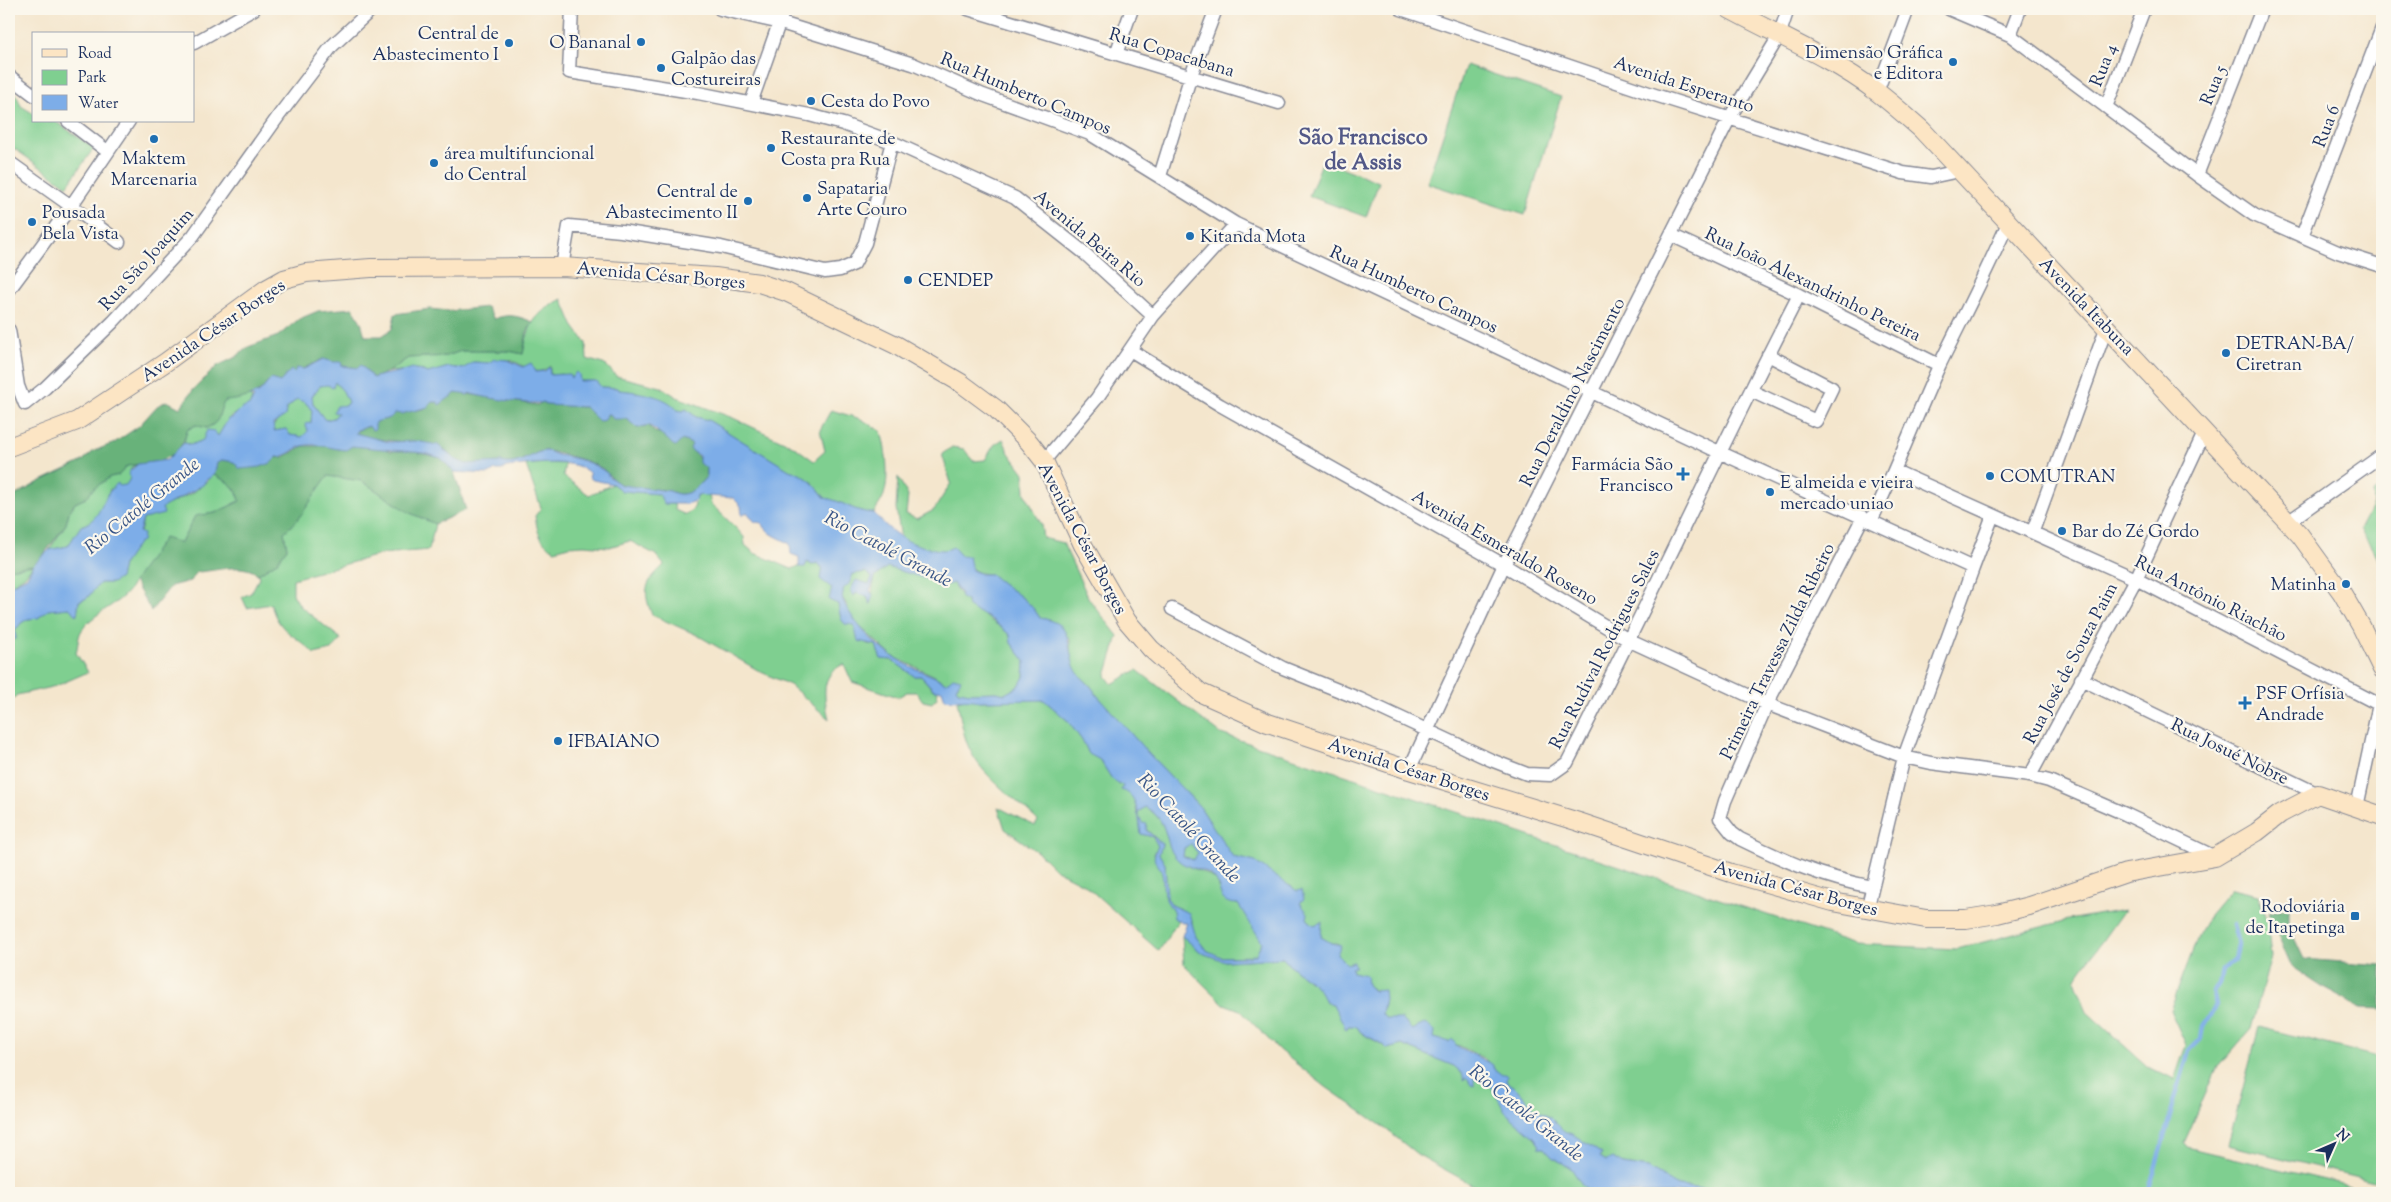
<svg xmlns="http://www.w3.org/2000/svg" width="2391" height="1202" font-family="'Sorts Mill Goudy',serif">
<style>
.green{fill:#7fcf90;stroke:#4d7f77}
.forest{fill:#67b27a;stroke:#41706c}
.water{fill:#7dade8;stroke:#4c6ea3;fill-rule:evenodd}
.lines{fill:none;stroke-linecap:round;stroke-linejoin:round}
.stream{stroke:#7dade8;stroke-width:4.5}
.street-casing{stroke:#888a96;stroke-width:15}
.secondary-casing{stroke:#888a96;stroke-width:20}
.street{stroke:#fff;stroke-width:12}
.secondary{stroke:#fce5c4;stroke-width:18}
.poi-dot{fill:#1f6fb2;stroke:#fbf7ec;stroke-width:2}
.labels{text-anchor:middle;stroke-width:4.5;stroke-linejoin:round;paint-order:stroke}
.poi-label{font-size:18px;fill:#1b2f5e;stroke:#fbf7ec;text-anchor:start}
.street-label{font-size:18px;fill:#1b2f5e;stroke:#fbf7ec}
.water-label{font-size:19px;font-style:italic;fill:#385587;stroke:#fbf7ec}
.district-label{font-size:22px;font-weight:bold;fill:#525887;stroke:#fbf7ec}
</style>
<rect width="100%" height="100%" fill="#fbf7ec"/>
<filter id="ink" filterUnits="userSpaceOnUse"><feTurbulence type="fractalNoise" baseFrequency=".02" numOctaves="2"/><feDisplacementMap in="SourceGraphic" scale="10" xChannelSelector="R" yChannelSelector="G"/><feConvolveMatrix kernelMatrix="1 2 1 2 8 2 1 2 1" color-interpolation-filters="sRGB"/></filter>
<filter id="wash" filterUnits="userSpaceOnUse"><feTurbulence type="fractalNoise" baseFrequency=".0096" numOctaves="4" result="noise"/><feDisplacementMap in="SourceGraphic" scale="20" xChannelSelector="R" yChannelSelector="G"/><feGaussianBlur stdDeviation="1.12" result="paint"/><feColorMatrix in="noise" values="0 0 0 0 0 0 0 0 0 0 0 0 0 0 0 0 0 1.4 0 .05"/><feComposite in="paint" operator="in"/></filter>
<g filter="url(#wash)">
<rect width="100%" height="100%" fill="#f4e6cd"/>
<path class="green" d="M1466,65L1561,97L1525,215L1427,183Z
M9,89L16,94L21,106L34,114V121H55L94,148L67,186L15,149L9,150Z
M1323,160L1379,182L1366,217L1309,196Z
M562,299L573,325L586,343L587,359L606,365L616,376L661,387L677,397L733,418L795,447L814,461L825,451L820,430L831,410L861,419L881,431C886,449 890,476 884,495C882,501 877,507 874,513C852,512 846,502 825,498C816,484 806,475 789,470L708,420L696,417L686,409L683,411L677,410L637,392L618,390V388L601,387L595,381H580L561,374L550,375V366C536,379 524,364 510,360C505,359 499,360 494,359L490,363L473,362L463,369L449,367L428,373L419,369L388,372L408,358L447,356L461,351H509L523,354C529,323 534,314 562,299Z
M335,382L343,391L348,402L334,418L325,420L313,404L312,396L320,386Z
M249,396L252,398L250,405L229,418L218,436L193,444L184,443L187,430L196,425L206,428C223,421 216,414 225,401Z
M297,399L306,403L312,410L311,423L305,424L308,431L302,437L290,435L286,429L274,431L272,428L278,420L285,416L286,409Z
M1003,439L1009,453L1024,473L1025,493L1041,524L1043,538L1063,543L1089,599L1118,636L1106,676L1112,684L1137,670L1221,734L1855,944L1957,949L2068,920L2124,910L2075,979L2087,1012L2148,1067L2174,1080L2186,1045L2170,1010L2201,929L2209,915L2231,889L2258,895L2267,922L2271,957L2251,1029L2217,1068L2184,1143L2187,1147L2379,1193H1718L1713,1190L1677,1186L1648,1168L1606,1161L1600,1157L1602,1154L1574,1135L1564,1132L1551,1118L1537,1111L1515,1087L1506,1081L1505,1074L1502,1076L1485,1059L1460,1046L1434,1038L1420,1027L1412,1030L1395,1019L1386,1020L1382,1014L1385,999L1367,985L1363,975L1352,972L1337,954L1338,943H1331L1321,937V923L1314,925L1307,919L1296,891L1291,886L1286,885L1255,862L1233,857L1200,807L1148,753L1096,694C1090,683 1084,681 1077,673C1070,663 1070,650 1070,639L1050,620L1040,618C1028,597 1008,590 991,574C969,574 967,562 953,548C938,555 916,545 901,539L896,508L898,477L908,496L906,514L917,519L934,510L951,483L942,454L952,447L964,449L973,461L985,460L994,445Z
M547,463L565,464L563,476L589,495L613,484L622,491L659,494L665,504H674L675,510L686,515L694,508L697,495L709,496L711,504L736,528L744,537L745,545L754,553L792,569L807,562L812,565L817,563C831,576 838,601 841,619L854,625L867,644L876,645L881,659L892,660L914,676H921L933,690H938L937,698L932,703L923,701L916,692H907L898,697L852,682L844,664C819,675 824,697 829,719L790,685L761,672L697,635L652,615C642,589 645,583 664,565L656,555L630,541L609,547L584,545L569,546L555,550C539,542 538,533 535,516L541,508L526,465Z
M138,464L131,468L130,479L126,486L110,489C105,505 97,521 81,526L68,546L49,550L66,524L69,512L75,503L86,498L93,489L110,477L119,475L127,466Z
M214,475C227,481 236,486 240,501L215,513L195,516L181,543L134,581C125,604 95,610 82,630C78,635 78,646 76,653L88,672L56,686L17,695L9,703V639L16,638L15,631L21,623L28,619L38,618L48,610L69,608L77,614L79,601L87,598L100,583H112L120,578L123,565L138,543L143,519L163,514L161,508L194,492Z
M328,476L362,481L408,512L435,524L429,550L382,554L293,579V594L300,606L341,639L332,650L314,654C296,634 279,634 271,604L247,608L242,597L251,593L259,578L258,574L277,562L287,548L284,532C301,514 313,495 328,476Z
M2382,487V564L2360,530L2374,502L2373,493Z
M33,565L25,576L9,586V569Z
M887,567L947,584L953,583C964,607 991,618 1010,635L1011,643L1025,661L1024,677L1019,686L1005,694L996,692L970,693L958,691L956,688L959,684L946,683L933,675L892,656L858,625L848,612L847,605L842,597V589L853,574L866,572L872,577L869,585L863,583L854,596L856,593C865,594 867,596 870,603L875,577Z
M970,698L979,701L1044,700L1067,720L1084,743L1088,752L1100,760L1112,779L1123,786L1134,798L1137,813L1145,807C1171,822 1162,840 1177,858C1185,869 1206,870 1218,882V888L1244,910L1262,942L1255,956L1221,957L1206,950L1196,937L1192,927V919L1181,909L1173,906L1167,898L1165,864L1159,854L1162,844L1146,829L1141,834L1153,837L1158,846L1154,854L1163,875L1164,896L1174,910V918L1178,921L1159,951L1085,885L1056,870L1040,854L1005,829L998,807L1035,826L1038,821C1018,801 985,778 972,754C963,738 961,718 957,701Z
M1190,843L1198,853L1194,860L1183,856L1184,848Z
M1182,936L1202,953L1225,961L1283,958C1297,976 1316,979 1326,1001L1333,1004C1337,1013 1343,1019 1347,1029L1348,1026H1355C1363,1038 1377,1039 1387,1049L1402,1045L1454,1066L1469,1080L1474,1077C1483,1082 1493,1087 1498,1096C1502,1102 1501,1108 1506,1113C1518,1124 1532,1132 1540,1146L1539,1148H1544L1552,1157L1571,1168L1594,1193H1487L1417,1154L1382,1126L1326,1087L1279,1050L1240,1010L1224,1004L1202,983L1184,964Z
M2259,1027L2382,1058V1183L2228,1145Z"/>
<path class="forest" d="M487,307L494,319C509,313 518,316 533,322L527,332L523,354L509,351H461L447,356L408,358L388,372L373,378L361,365L358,368L342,366L323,359L294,373L291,371L280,382L267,383C259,396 240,400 225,401C216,414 224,421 206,428L196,425L187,430C180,463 155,461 127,466L119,475L110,477L93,489L86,498L75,503L69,512L66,524L41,558L33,565L9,569V499L39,482L81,462L94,451L114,443L139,426L157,406L167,401L180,408L193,390L217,366L236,357L248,347L278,336L299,319L318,311L353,308L361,322L365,336H382L392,329L395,314L430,309L449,311Z
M461,393L537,405L543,402L547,405L585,407L599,421L607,414H610L616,418L627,419C632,425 641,428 648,425L655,432L664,434L668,440H682L692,444V450C698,456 701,462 707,468V476C697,488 686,500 670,491C656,488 633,489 620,484C612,480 609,474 603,469C590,460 564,455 549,451C536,448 519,468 502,462C490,463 474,467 463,464C452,460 445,446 434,445C408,440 380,443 355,433L360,429L375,425L374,422L390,418L395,413L424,409L431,402H438L441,404L452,394Z
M303,446H331L339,449L352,446L384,448L390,451H411L441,458L454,472L466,510L435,524L408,512L362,481L328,476C314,493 302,520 284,532L287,548L277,562L258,574C240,562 218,571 197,572L190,581L171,586L151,611L134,581L164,538L181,543L195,516L215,513L240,501C237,486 227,481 214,475L217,463L223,460L234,462L284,457Z
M2289,907V927L2304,959L2382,965V1009L2360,1008L2325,989L2292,967L2268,913Z"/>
<path class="water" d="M323,359L334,362H341L342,366L358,368L361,365L373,378C386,373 401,373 412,368L428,373L449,367L463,369L473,362L489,363L494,359L508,360L523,367L531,363L536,372L545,371L549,367L550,375L569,374L571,378L576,372L579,374L580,381H596L601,387L618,388L619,390C636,392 667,395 677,410L683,411L686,409L696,417L708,420L789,470C806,475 815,484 825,498C846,502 852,512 874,513C891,533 907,544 934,549C941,550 946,551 953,547L961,556L969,557L972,570L981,574H991C1008,590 1028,597 1040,618C1077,624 1064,646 1076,670C1080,678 1090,683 1096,694L1148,753L1200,807L1233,857L1255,862L1297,891L1302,890L1304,899L1300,903L1308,913L1307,919L1314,925L1322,922L1321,937L1331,943L1341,945L1337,954L1347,964L1353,962L1355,967L1351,968L1352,972L1366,975L1367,985L1373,991L1384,990L1385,999L1382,1014L1386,1019H1402L1412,1030L1426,1023L1435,1031L1434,1038L1449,1042L1452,1039L1457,1046L1493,1065V1068L1502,1075L1505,1074L1507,1076L1506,1081L1515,1087L1537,1111L1551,1118L1564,1131L1574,1135L1602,1154L1600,1157L1606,1161L1612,1158L1623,1164L1648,1168L1678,1186L1713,1190L1718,1193H1594L1583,1186L1571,1168L1552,1157L1544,1148H1538L1540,1146L1535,1138L1506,1113L1492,1088L1474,1077V1086L1471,1085L1468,1080L1465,1078L1464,1081L1462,1073L1454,1066L1402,1045L1387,1049C1377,1038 1364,1038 1355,1026H1348L1346,1030C1343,1020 1337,1014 1333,1004L1326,1002C1316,979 1298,976 1283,958L1225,961L1202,953L1182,936L1187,923H1182L1174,918C1174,908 1168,906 1165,897C1162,890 1164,881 1162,874C1159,860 1149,865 1158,846L1153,837L1141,834C1138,818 1139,794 1121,790L1123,786L1112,779L1100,760L1089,754L1084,743L1067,720L1044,700L979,701C967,698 956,701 945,699L942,690H934L921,676H914L892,660L881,659L876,645L858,641L854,625L845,624L841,619L838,604L829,600L832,588L820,579L822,567L817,563L812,565L807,562L805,567H799V557L791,554L790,544C778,536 769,536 762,523L755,522L747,512L742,516L741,506L733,498L697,495L696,500L687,504H664L659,494L622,491L613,484L593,480L589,477L590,474C577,456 526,465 506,467L502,470H495L489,474L454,472L441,458L424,453L352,446L346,450C332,449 316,442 302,446C292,449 287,457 277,457L271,463L260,467L240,469L234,462L223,460L217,463L214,475L206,480L203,485L162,508L164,514L143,519L139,532L143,534L142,541L138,543L123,565L120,578L112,583H100L87,598L79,601L77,615L69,608L48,610L38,618L28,619L21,623L15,631L16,639H9V586L27,577L33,565L49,550L68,546L81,526C104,519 100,496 118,483L119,486L126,485L130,479L129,472L138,464L167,460L184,443L191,445L203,440L207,430L214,431L218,436L229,418H232L241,409L250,405L254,397L249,396L260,392L271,379L280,382L291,370L294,373L296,368L304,369ZM335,382L343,391L348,402L346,405L337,406L333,412L338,413L334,418L325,420L313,404L312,396L320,386L327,385L333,387ZM456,393L468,395L469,393C479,397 534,406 543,402L547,405L585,407L599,421L605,420L607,414H610L613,419H627L637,428L649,425C658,432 665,436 673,445L676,446L682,440L692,444L690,449L699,456V463L707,468V476C697,488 686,500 670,491L621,485L608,476V474C594,462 575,458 558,455C554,454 550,451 546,451C532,451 519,468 502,462L466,464L454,459L438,445L416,441L389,442L355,433L357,430L369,426L372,430L375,429V422L390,418L395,413L401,414L428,407L431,402H438L439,405ZM297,399L306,403L312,410L311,423L305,424L308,431L302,437L290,435L286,429L274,431L273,424L285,416L286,409ZM887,567L947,585L953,583L961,594L960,597L967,601L968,607L991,619L1010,635L1011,643L1025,661L1024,677L1019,686L1005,694L996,692L970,693L958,691L956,688L961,679L953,677L946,683C932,674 915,670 900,661C877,647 854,625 843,600C841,596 844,593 843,589L849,584L853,574L865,572L872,577L869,584L856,580L851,589L853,596L856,593L867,596L870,604L873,595L870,591L875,577ZM1145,807C1172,821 1162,845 1178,860C1187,869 1203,868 1213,877C1224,887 1214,904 1238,904L1262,942L1255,956L1254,954L1249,957H1221L1206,950L1196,937L1189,913L1173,906L1167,898L1165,864L1159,854L1162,844L1146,830L1147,824L1142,823L1137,813ZM1191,844L1198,853L1193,860L1183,856L1184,848Z"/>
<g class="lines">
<path class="stream" d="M2148,1193L2189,1050L2201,1038L2203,1026L2216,1006L2213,991L2219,984L2222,970L2235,960L2238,944L2233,925"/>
</g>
</g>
<g filter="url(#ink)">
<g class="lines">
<defs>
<path id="street" d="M572,9L569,72L698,93L809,115L843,124L892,142L1015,198L1082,251L1153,316
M720,9L781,23L913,64L983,95L1090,134L1236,224L1719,452L1973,568L1993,515
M968,9L1279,103
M1401,9L1655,95L1903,173L1931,177L1959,171
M1949,9L2010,35L2197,175L2254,215L2338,252L2382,266
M2010,35L2020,9
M194,43L254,9
M1116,54L1132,9
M9,76L34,95
M1877,92L1908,9
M751,103L784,9
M2106,107L2144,9
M68,121L107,151
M9,162L71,206L129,121
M2197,175L2262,9
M1160,176L1191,75L1216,9
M1671,235L1799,295L1939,365
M2302,236L2382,28
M562,267L569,226L621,231L721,247L825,272L840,270L854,264L865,243L892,142
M9,290L71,206L119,242
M9,330L18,386L25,404L45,388L113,322L193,236L280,114L332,46L372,9
M1130,350L1220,405L1504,565L1630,641L1767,704L1904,757L1931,763L2030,776L2049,781L2125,814L2215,857
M1751,391L1816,421L1832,388L1768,355
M1044,461L1097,398L1153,316L1236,224
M1895,471L2136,579L2382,706
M1863,517L1767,704L1725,801L1720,818L1732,833L1740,839C1787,862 1821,877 1872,887
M1871,521C1896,470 1916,416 1940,364C1963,317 1987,271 2008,223
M2288,522L2382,455
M2033,531L2107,326
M1172,609L1283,668L1360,699L1491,760L1527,774L1550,775L1567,763C1647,608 1719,449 1799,295
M2081,679L2318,794
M1409,770L1504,565L1730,117L1779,36L1788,9
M2030,776L2136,579L2205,431
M2357,807L2379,704
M1867,910L1904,757L1973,568"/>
<path id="secondary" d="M1729,9C1779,36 1832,58 1877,92C1893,104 1907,117 1922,130L2300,535L2342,593L2361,626L2382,669
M9,447L77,421L166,362L266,289L284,279L306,273L371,268L562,267L715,277L759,283L786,292L896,345L961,383L996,409L1029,442L1044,461L1083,545L1127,621L1151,649L1201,693L1268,723L1409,770L1579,822L1731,873L1833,902L1926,919H1966L1997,914L2029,906L2126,873L2215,857L2257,832L2280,814L2318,794L2382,816"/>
</defs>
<use href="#street" class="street-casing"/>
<use href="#secondary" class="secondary-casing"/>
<use href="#street" class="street"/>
<use href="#secondary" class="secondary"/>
</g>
</g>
<g class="poi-dot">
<circle cx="641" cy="42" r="5"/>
<circle cx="509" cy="43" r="5"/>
<circle cx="1953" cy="62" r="5"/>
<circle cx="661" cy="68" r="5"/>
<circle cx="811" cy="101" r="5"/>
<circle cx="154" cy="139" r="5"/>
<circle cx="771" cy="148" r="5"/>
<circle cx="434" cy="163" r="5"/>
<circle cx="807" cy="198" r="5"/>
<circle cx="748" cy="201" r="5"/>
<circle cx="32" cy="222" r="5"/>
<circle cx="1190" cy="236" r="5"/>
<circle cx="908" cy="280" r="5"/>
<circle cx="2226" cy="353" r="5"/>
<path d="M1680.5 466.5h5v5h5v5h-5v5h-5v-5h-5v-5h5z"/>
<circle cx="1990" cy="476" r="5"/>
<circle cx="1770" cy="492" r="5"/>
<circle cx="2062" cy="531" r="5"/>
<circle cx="2346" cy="584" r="5"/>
<path d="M2242.5 695.5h5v5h5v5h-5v5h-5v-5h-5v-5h5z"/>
<circle cx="558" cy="741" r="5"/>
<rect x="2350" y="911" width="10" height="10" rx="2.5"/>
</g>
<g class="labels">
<g class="poi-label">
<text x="499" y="39" text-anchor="end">Central de<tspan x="499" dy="21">Abastecimento I</tspan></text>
<text x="631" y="48" text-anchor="end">O Bananal</text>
<text x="1943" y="58" text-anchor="end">Dimensão Gráfica<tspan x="1943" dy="21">e Editora</tspan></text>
<text x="671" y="64">Galpão das<tspan x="671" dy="21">Costureiras</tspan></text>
<text x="821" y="107">Cesta do Povo</text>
<text x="781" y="144">Restaurante de<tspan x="781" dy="21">Costa pra Rua</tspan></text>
<text x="444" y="159">área multifuncional<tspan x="444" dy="21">do Central</tspan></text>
<text x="154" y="164" text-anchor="middle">Maktem<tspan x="154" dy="21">Marcenaria</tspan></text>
<text x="817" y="194">Sapataria<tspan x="817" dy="21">Arte Couro</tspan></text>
<text x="738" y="197" text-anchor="end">Central de<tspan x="738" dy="21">Abastecimento II</tspan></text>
<text x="42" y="218">Pousada<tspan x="42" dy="21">Bela Vista</tspan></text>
<text x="1200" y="242">Kitanda Mota</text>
<text x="918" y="286">CENDEP</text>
<text x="2236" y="349">DETRAN-BA/<tspan x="2236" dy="21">Ciretran</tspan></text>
<text x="1673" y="470" text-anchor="end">Farmácia São<tspan x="1673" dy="21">Francisco</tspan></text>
<text x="2000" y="482">COMUTRAN</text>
<text x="1780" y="488">E almeida e vieira<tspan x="1780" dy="21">mercado uniao</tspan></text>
<text x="2072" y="537">Bar do Zé Gordo</text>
<text x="2336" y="590" text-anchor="end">Matinha</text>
<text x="2256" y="699">PSF Orfísia<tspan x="2256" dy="21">Andrade</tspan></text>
<text x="568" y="747">IFBAIANO</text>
<text x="2345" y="912" text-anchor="end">Rodoviária<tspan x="2345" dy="21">de Itapetinga</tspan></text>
</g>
<g class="street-label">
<text transform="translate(1172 52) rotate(17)" y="6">Rua Copacabana</text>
<text transform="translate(2103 65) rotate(-68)" y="6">Rua 4</text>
<text transform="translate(1684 84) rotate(18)" y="6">Avenida Esperanto</text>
<text transform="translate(2213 85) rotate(-68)" y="6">Rua 5</text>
<text transform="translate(1026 93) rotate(23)" y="6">Rua Humberto Campos</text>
<text transform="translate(2326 126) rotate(-69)" y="6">Rua 6</text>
<text transform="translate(1090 238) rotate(40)" y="6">Avenida Beira Rio</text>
<text transform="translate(146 259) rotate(-48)" y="6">Rua São Joaquim</text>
<text transform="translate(661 275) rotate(5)" y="6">Avenida César Borges</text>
<text transform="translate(1813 284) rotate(26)" y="6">Rua João Alexandrinho Pereira</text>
<text transform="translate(1414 289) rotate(25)" y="6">Rua Humberto Campos</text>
<text transform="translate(2087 306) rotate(46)" y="6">Avenida Itabuna</text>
<text transform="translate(213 330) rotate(-34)" y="6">Avenida César Borges</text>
<text transform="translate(1572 392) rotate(-63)" y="6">Rua Deraldino Nascimento</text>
<text transform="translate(1083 538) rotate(62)" y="6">Avenida César Borges</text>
<text transform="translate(1505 547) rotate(30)" y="6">Avenida Esmeraldo Roseno</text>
<text transform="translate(2211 598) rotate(27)" y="6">Rua Antônio Riachão</text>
<text transform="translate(1604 649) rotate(-63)" y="6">Rua Rudival Rodrigues Sales</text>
<text transform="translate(1777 651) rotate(-64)" y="6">Primeira Travessa Zilda Ribeiro</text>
<text transform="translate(2070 663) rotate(-62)" y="6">Rua José de Souza Paim</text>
<text transform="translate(2230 751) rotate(26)" y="6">Rua Josué Nobre</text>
<text transform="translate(1409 769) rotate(18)" y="6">Avenida César Borges</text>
<text transform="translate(1796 888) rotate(15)" y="6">Avenida César Borges</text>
</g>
<g class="water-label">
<text transform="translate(141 505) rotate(-39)" y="7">Rio Catolé Grande</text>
<text transform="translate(889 548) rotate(28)" y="7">Rio Catolé Grande</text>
<text transform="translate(1190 827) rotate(47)" y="7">Rio Catolé Grande</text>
<text transform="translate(1527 1112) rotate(39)" y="7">Rio Catolé Grande</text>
</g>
<g class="district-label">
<text x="1363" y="144">São Francisco<tspan x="1363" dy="25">de Assis</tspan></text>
</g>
</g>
<rect width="2391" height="1202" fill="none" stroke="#fbf7ec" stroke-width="30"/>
<rect x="32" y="32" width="162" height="90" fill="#fbf7ec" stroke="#a1a7b3"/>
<rect x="42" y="49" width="25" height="8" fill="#fce5c4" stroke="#a1a7b3"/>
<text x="78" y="58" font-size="15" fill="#1b2f5e">Road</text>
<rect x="42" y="70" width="25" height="15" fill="#7fcf90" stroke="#a1a7b3"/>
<text x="78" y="82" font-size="15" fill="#1b2f5e">Park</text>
<rect x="42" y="95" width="25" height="15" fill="#7dade8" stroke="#a1a7b3"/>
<text x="78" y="108" font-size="15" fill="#1b2f5e">Water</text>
<g transform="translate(2334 1144) rotate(45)" stroke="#fbf7ec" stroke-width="4" paint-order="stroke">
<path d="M0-4L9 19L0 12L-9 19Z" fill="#1b2f5e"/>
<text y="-8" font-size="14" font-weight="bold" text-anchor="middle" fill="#1b2f5e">N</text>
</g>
</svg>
